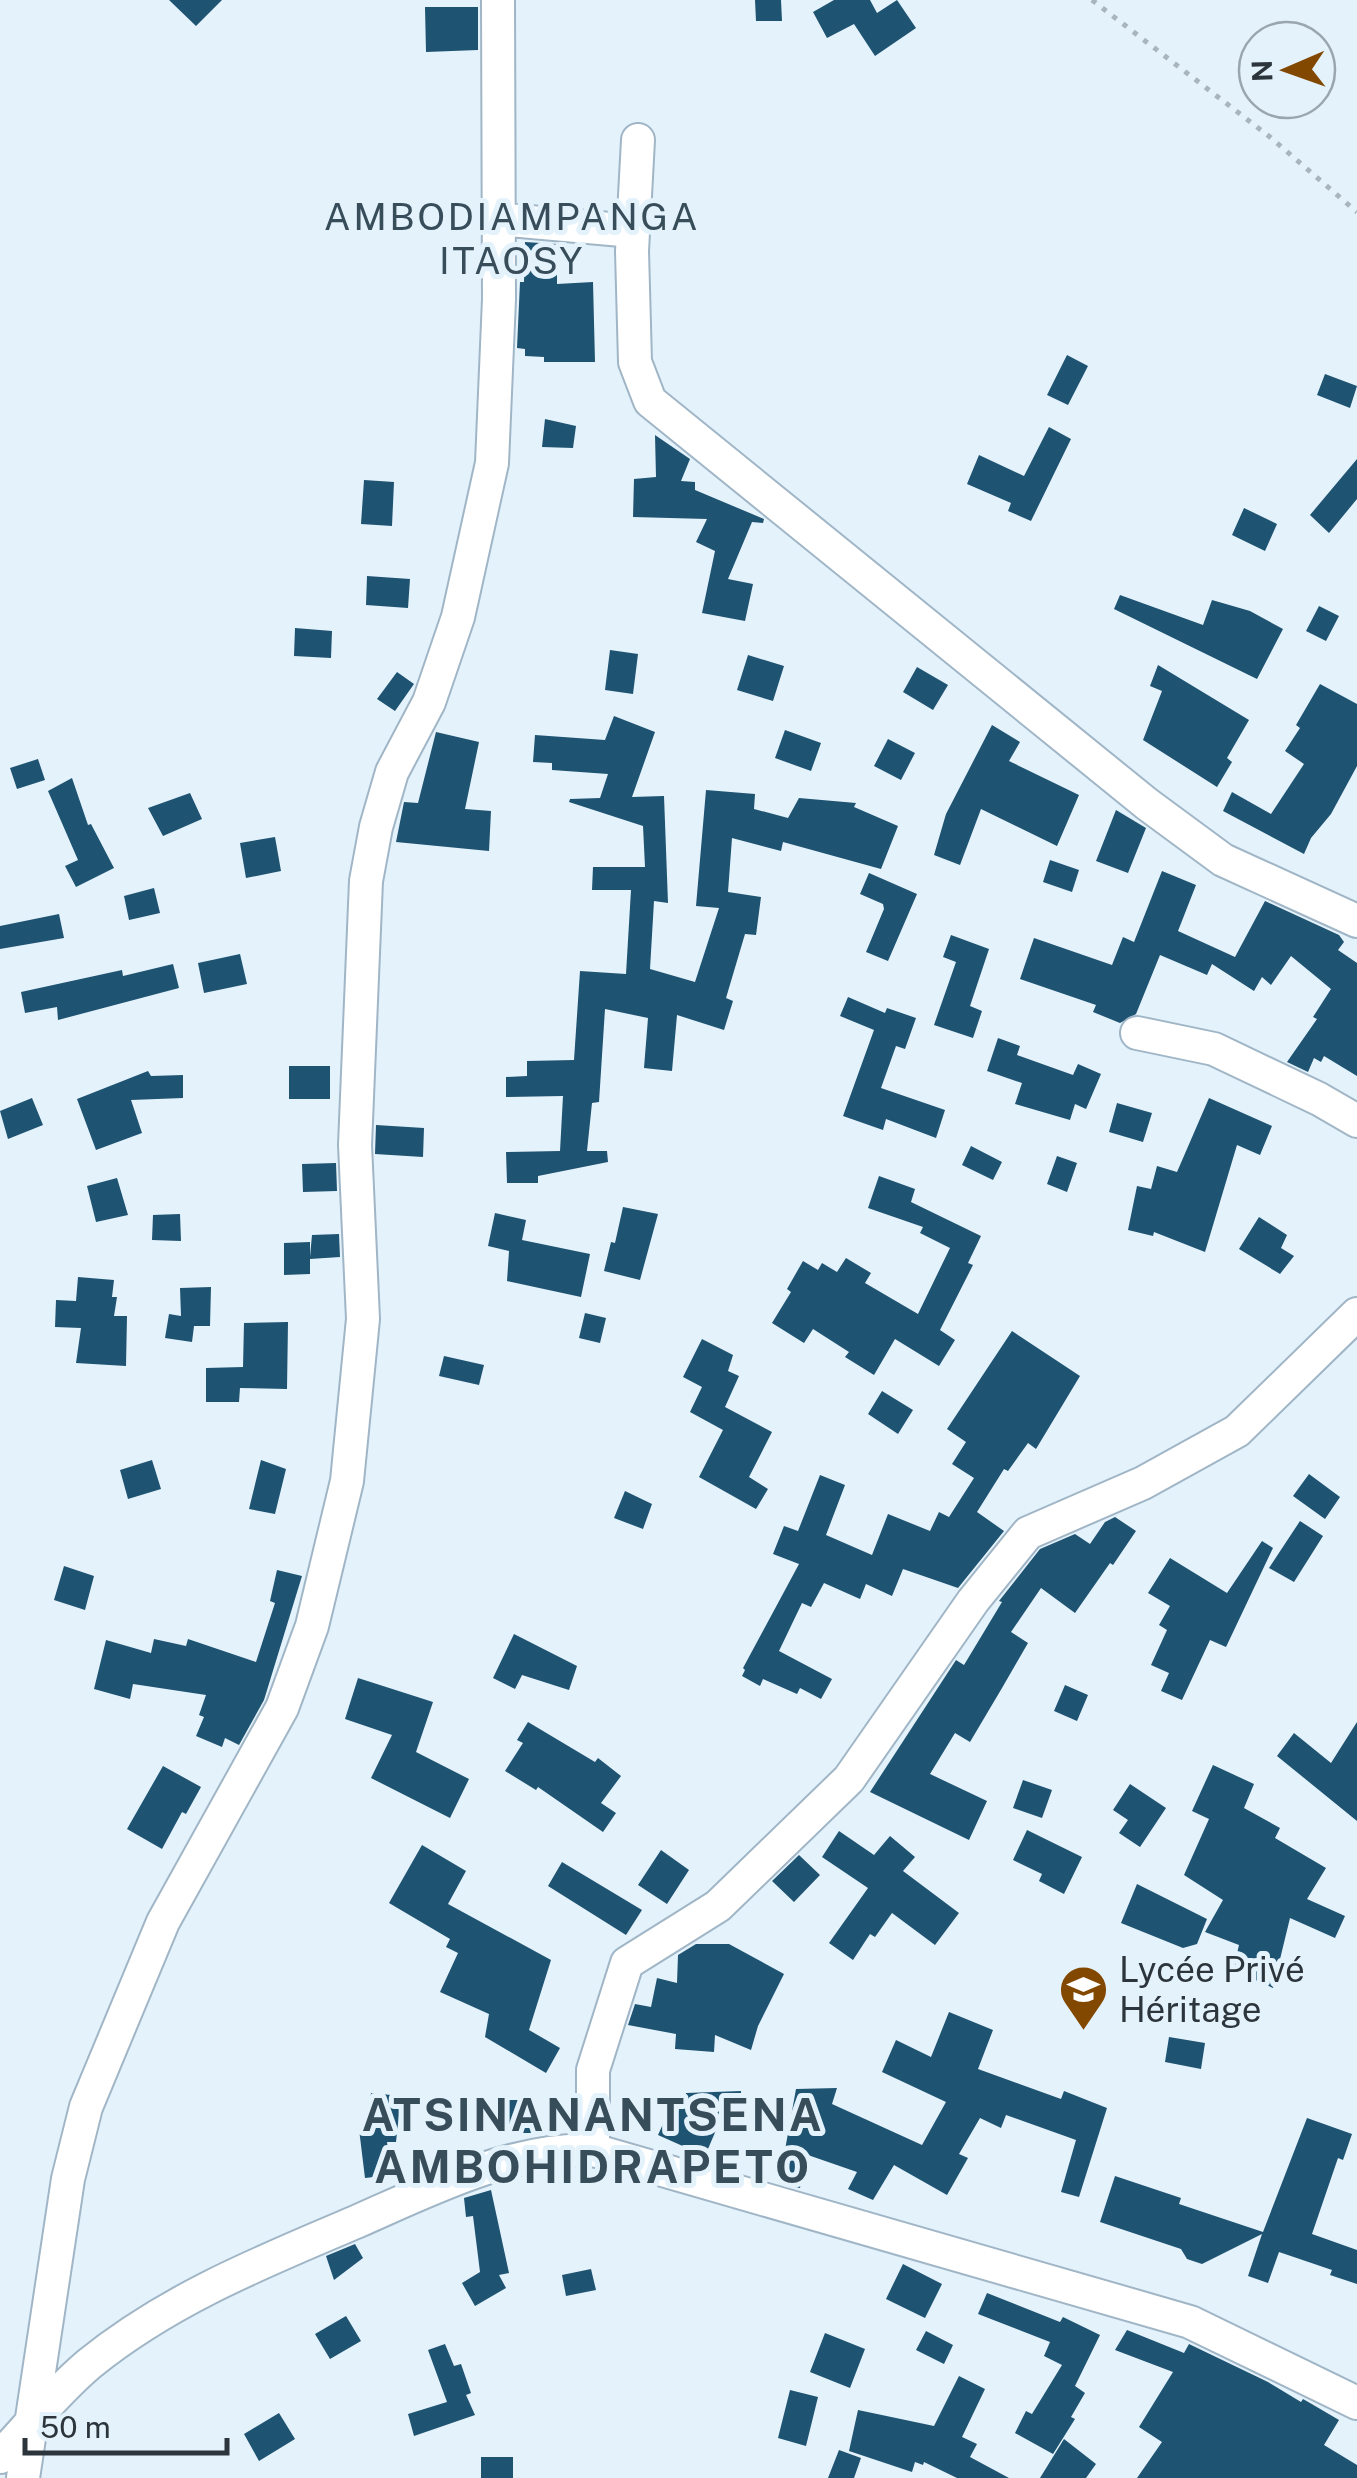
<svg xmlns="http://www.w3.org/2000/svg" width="1357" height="2478" font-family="'Public Sans',sans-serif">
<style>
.building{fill:#1e5371}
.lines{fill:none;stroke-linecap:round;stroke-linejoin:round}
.minor-casing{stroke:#a0b6c6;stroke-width:36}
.path{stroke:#a9b5be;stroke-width:5;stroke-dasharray:5 8;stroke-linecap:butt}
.minor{stroke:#fff;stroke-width:32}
.labels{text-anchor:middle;stroke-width:10;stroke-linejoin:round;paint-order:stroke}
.poi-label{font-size:35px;fill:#2c353b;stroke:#e4f2fc;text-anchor:start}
.neighbourhood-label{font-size:38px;letter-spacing:2.5px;fill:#384d5a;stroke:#e4f2fc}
.district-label{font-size:45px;font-weight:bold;letter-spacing:2.5px;fill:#384d5a;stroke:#e4f2fc}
</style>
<rect width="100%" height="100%" fill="#e4f2fc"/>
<path class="building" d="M169,0H222L196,26Z
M755,0H781L782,21H756Z
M834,0H870L877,13L897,0L916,28L875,56L854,24L827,38L813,12Z
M425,7H478V50L426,52Z
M525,242L557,244V284L593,282L595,362H544V357L525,356V349L517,348L520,282H524Z
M1067,355L1088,366L1068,405L1047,395Z
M1325,374L1357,386L1350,408L1317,395Z
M545,419L576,426L573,448L542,447Z
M1049,427L1071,439L1031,521L1008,511L1011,503L967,484L979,455L1024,476Z
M655,435L690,459L681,481L695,482V490L764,519L763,523L752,522L728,579L753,584L745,621L702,613L715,551L696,542L707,519L633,517L634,479L656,477Z
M1357,459V499L1329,533L1310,515Z
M364,480L394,482L392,526L361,524Z
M1244,508L1277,524L1265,551L1232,535Z
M367,576L410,579L408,608L366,605Z
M1120,595L1203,625L1212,600L1250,611L1283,629L1257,679L1114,609Z
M1319,606L1339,616L1326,641L1306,631Z
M295,628L332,631L331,658L294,656Z
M610,650L638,654L633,694L605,690Z
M748,655L784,666L773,701L737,690Z
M1158,665L1249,720L1227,758L1232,762L1217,787L1143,740L1162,691L1150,686Z
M917,667L948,685L933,710L903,692Z
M397,672L414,684L395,711L377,699Z
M1320,684L1357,704V766L1331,814L1311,838L1304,854L1223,811L1232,792L1271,814L1304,764L1285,751L1300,728L1296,725Z
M614,716L655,732L632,797L664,796L668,903L654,901L650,969L695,982L719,908L696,906L706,790L755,794L754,809L788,818L799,798L856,803L854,807L898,826L881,869L783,842L781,851L732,838L728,892L761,897L756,935L745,934L726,998L733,1001L724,1030L677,1015L672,1071L644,1068L648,1018L605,1009L599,1102L592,1103L587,1151H607L608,1162L538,1176V1183H507L506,1152L560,1151L563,1096L506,1097V1077L527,1076V1061L574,1060L580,971L626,974L631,890H592L593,867H645L643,826L569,802L570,799L600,798L608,774L552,770V763L533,762L535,735L605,740Z
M992,725L1020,742L1009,761L1079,795L1057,846L981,809L960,865L934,855L946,814Z
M785,730L821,743L811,771L775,758Z
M436,732L479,742L465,809L491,811L489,851L396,842L404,802L418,803Z
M888,739L915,753L901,780L874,766Z
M38,759L45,780L17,789L10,768Z
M72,778L88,825L91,824L114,868L76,887L65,866L78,860L48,791Z
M190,793L202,819L163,836L148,808Z
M1116,810L1146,828L1128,873L1096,861Z
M275,837L281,871L246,878L240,843Z
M1050,860L1079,870L1072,892L1043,882Z
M1162,871L1196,885L1178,931L1235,957L1265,901L1339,935L1344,942L1338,950L1357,963V1076L1324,1056L1321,1062L1314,1058L1308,1072L1287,1062L1317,1019L1313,1017L1331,989L1291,956L1271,985L1262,977L1254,991L1212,964L1207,975L1160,955L1136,1014L1120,1023L1093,1012L1096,1005L1020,979L1034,938L1112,965L1123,937L1134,942Z
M869,873L917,894L888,961L866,952L884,909L883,904L860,894Z
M154,888L160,913L129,920L124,896Z
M59,914L64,938L0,949V926Z
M951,935L989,949L970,1006L982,1011L973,1038L934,1025L956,962L943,957Z
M240,954L247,984L204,993L198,963Z
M173,964L179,988L58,1020L57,1007L25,1013L21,992L122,970L123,976Z
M848,997L885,1013L887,1008L916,1018L905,1049L896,1046L881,1088L945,1110L936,1138L886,1119L883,1130L843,1116L874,1030L840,1016Z
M998,1038L1020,1046L1017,1055L1073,1075L1078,1064L1101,1074L1086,1109L1075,1104L1070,1120L1015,1104L1022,1083L987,1071Z
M289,1066H330V1099H289Z
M148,1071L151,1076L183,1075V1098L131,1100L142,1133L96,1150L77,1099Z
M32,1098L43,1125L8,1139L0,1111Z
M1209,1098L1272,1126L1260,1155L1237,1145L1205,1252L1154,1232L1153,1236L1128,1230L1137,1186L1151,1189L1157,1166L1177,1172Z
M1117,1103L1152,1113L1143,1142L1109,1132Z
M376,1125L424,1128L423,1157L375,1154Z
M971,1146L1002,1162L993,1180L962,1165Z
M1057,1156L1077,1163L1067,1192L1047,1184Z
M336,1163L337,1191L303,1192L302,1164Z
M879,1176L915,1189L911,1202L981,1236L968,1263L973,1265L940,1330L955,1340L939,1366L895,1339L874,1375L845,1357L849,1352L813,1329L804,1343L772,1323L791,1292L787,1289L803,1261L818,1270L822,1263L837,1272L846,1258L871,1273L865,1283L918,1314L950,1248L920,1233L923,1227L868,1208Z
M117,1178L128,1215L96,1222L87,1186Z
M623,1207L658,1214L640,1280L604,1271L611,1242L615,1243Z
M495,1213L526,1220L522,1240L590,1254L581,1297L507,1281L509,1251L488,1246Z
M180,1214L181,1241L152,1240L153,1215Z
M1259,1217L1287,1235L1281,1248L1294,1256L1280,1274L1239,1249Z
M339,1234L340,1257L310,1259V1274L284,1275V1243L310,1242V1257L312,1235Z
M78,1277L114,1280L112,1297H117L114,1316H127L126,1366L76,1363L81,1328L55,1327L56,1300L76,1301Z
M211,1287L210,1326H194L192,1342L165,1338L169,1314L181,1316L180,1288Z
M585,1313L606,1318L600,1343L579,1338Z
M288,1322L287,1389L240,1388L239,1402H206V1368L243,1367L244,1323Z
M1012,1331L1080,1376L1036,1449L1028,1443L1008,1471L1004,1469L977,1512L1004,1531L958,1588L903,1569L892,1596L866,1584L860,1599L824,1583L811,1607L802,1603L779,1651L832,1679L821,1699L800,1688L797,1694L763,1679L760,1686L742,1676L745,1670L743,1668L799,1564L773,1554L784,1526L798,1531L820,1475L845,1485L826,1535L872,1555L888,1514L930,1531L939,1512L949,1517L974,1478L952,1464L966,1442L947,1429Z
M702,1339L733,1355L728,1371L739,1376L725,1407L772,1432L749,1477L768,1489L756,1509L699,1477L723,1430L690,1412L702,1387L683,1377Z
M444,1356L484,1365L479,1385L439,1376Z
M882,1391L913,1410L898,1434L868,1414Z
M152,1460L161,1489L128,1499L120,1470Z
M261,1460L286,1469L275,1514L249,1509Z
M1309,1474L1340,1497L1325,1519L1293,1496Z
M625,1491L652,1504L643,1529L614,1518Z
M1115,1517L1136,1531L1113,1565L1110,1563L1075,1613L1041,1588L1011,1632L1028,1643L1002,1688L970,1742L955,1733L930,1774L987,1801L969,1840L870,1792L956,1660L964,1665L1002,1602L999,1601L1040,1549L1075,1534L1090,1544L1105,1522Z
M1300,1521L1323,1536L1294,1582L1269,1568Z
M1262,1541L1273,1548L1226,1647L1210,1640L1182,1700L1161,1691L1169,1673L1151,1665L1167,1630L1159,1625L1170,1606L1148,1593L1170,1558L1227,1593Z
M64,1566L94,1576L85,1610L54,1600Z
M277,1570L302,1576L264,1700L239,1745L225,1738L222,1747L196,1736L204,1717L199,1715L206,1695L133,1684L130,1699L94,1689L106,1640L151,1653L154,1639L186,1646L188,1639L256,1662L275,1603L270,1601Z
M514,1634L577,1666L569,1690L522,1675L515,1689L493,1678Z
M358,1678L433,1702L416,1752L469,1779L450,1818L371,1778L392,1735L345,1719Z
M1065,1685L1088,1695L1077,1721L1054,1711Z
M528,1722L595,1762L598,1758L621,1776L601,1803L616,1813L603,1832L538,1787L536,1790L505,1771L523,1743L517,1740Z
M1357,1722V1821L1277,1756L1294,1733L1331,1763Z
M1213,1765L1254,1784L1244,1808L1280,1828L1275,1838L1326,1868L1307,1899L1345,1916L1335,1938L1290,1918L1273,1988L1233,1970L1239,1945L1205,1932L1223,1900L1184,1875L1209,1819L1192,1811Z
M163,1766L201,1787L186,1814L182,1812L162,1849L127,1829Z
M1023,1780L1052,1790L1042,1818L1013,1808Z
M1130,1784L1166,1808L1140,1847L1119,1833L1128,1820L1113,1810Z
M1027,1830L1082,1857L1064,1894L1039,1881L1042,1874L1013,1860Z
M839,1831L874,1855L890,1836L915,1857L903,1871L959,1913L935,1945L892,1913L875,1937L870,1934L853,1960L829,1943L868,1888L822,1857Z
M422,1845L466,1871L448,1904L551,1960L529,2030L560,2048L546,2073L485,2037L489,2014L440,1992L458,1953L446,1947L450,1939L389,1903Z
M661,1850L689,1870L667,1904L638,1885Z
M799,1855L820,1875L794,1902L772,1881Z
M562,1862L642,1910L626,1935L548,1886Z
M1137,1884L1207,1919L1197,1944L1183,1948L1121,1923Z
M696,1944H729L784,1974L758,2026L751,2050L715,2035L714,2052L675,2049L676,2034L628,2025L635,2004L651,2007L657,1978L677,1983L678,1955Z
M949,2012L993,2030L978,2069L1061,2099L1064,2091L1107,2108L1079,2197L1061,2192L1076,2140L1006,2115L1001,2128L980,2118L959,2154L968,2158L947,2195L894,2165L873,2200L848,2189L857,2172L805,2154L800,2188L779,2183L796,2089L837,2088L832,2104L922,2145L946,2102L882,2072L896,2040L931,2057Z
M1169,2037L1205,2043L1201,2069L1165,2062Z
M741,2091V2116H722L705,2156L658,2135L668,2113L676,2116L686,2093Z
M371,2093L401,2096L396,2142H387L391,2175L365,2178L359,2129L367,2130Z
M508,2100H533V2133H509Z
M1307,2118L1352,2134L1343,2160L1338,2158L1312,2234L1357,2250V2284L1330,2275L1332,2270L1279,2252L1268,2283L1248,2276L1262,2234L1202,2264L1187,2259L1181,2249L1100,2222L1115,2176L1181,2198L1179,2204L1263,2232Z
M491,2190L509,2273L499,2275L506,2288L475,2306L462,2283L480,2272L473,2216L466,2217L464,2198Z
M355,2244L363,2258L334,2280L326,2256Z
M903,2264L942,2284L925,2318L886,2299Z
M591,2269L596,2290L566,2296L562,2275Z
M987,2293L1060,2322L1063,2317L1100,2335L1075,2386L1085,2393L1071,2417L1075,2419L1053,2454L1015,2433L1026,2411L1032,2414L1062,2365L1044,2356L1050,2342L978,2314Z
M346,2316L361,2341L330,2359L315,2334Z
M1127,2330L1184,2353L1189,2344L1268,2382L1301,2402L1303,2399L1310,2403L1339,2420L1324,2445L1357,2465V2478H1137L1162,2442L1139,2427L1173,2372L1115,2350Z
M926,2331L953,2345L944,2364L916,2350Z
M825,2333L865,2349L850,2388L810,2372Z
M445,2344L454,2366L461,2364L471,2393L466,2395L475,2415L414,2436L408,2414L447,2402L428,2350Z
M959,2376L985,2389L962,2437L977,2444L970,2457L1009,2478H957L924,2462L923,2465L915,2462L912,2472L849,2451L858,2410L934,2426Z
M790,2390L818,2397L806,2446L778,2438Z
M279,2413L295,2439L259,2461L244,2434Z
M1064,2439L1096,2464L1086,2478H1040Z
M839,2450L861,2458L854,2478H828Z
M481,2457H513V2478H481Z"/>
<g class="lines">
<defs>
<path id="minor" d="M638,140L632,251L635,362L650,401L1147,804L1223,860L1357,921
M497,219L633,231
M1137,1033L1214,1049L1319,1099L1357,1121
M593,2150V2070L627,1963L718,1906L849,1779L973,1601L1028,1533L1143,1483L1237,1431L1357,1314
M0,2457C29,2426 56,2392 89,2364C169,2299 262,2262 356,2222C431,2189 509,2149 593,2150L1190,2322L1357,2403
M23,2478L68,2179L86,2107L163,1922L282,1708L312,1626L347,1481L363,1319L355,1145L366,881L376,827L392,772L429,702L458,617L492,463L499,299L498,0"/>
</defs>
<use href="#minor" class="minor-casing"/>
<path class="path" d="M1092,0L1270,137L1357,212"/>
<use href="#minor" class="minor"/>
</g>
<defs>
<symbol id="school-pin" viewBox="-11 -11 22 30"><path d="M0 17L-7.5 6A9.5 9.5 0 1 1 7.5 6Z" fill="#834800" stroke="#e4f2fc"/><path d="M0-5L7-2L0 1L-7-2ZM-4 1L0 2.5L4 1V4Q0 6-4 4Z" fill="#fff"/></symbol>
</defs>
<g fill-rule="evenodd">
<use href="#school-pin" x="1056" y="1962" width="55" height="75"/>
</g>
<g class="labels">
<g class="poi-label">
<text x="1119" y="1982">Lycée Privé<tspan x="1119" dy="40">Héritage</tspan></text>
</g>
<g class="neighbourhood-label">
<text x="512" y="230">AMBODIAMPANGA<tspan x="512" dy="44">ITAOSY</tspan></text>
</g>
<g class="district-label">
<text x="593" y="2131">ATSINANANTSENA<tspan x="593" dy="52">AMBOHIDRAPETO</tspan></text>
</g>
</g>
<g transform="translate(1287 70) rotate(268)"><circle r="48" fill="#e4f2fc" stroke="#9aa6af" stroke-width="2.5"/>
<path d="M0-8L18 38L0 25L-18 38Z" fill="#834800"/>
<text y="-15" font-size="28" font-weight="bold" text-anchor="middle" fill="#2c353b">N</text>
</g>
<path d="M25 2438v15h202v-15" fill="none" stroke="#2c353b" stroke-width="5"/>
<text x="40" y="2438" font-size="30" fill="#2c353b" stroke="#e4f2fc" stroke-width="8" paint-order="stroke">50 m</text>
</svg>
